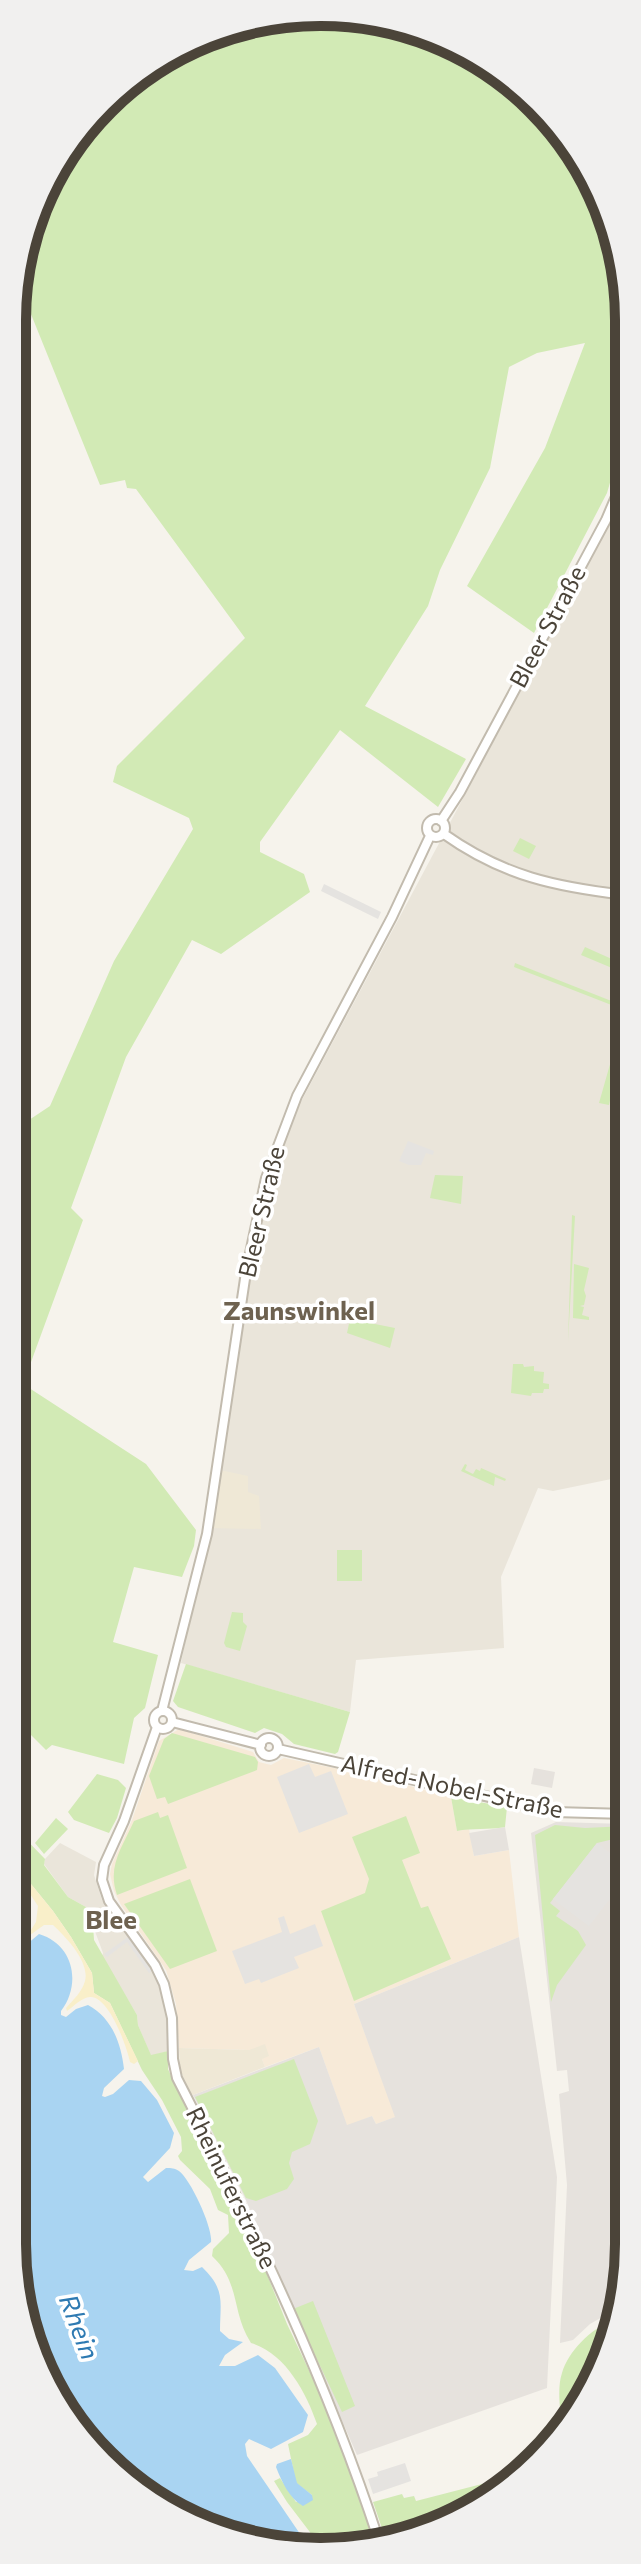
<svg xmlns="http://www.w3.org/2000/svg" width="641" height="2564" font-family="Commissioner,sans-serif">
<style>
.residential{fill:#eae5da}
.commercial{fill:#f7ead8}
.industrial{fill:#e6e2dd}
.education{fill:#efe8d6}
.green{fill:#d2eab5}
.sand{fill:#f9efc9}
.parking{fill:#e5e3e0}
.water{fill:#a9d4f2}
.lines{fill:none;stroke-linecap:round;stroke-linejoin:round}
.minor-casing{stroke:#c2bbae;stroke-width:12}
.minor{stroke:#fff;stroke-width:8}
.labels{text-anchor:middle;stroke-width:7;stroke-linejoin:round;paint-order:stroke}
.street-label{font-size:24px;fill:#4b4439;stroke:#fff}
.neighbourhood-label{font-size:26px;font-weight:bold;fill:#6e6250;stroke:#fff}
.water-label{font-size:26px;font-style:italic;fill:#2e7ab2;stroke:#fff}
.rim{fill:none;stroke:#4b4439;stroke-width:10}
</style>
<rect width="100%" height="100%" fill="#f6f3ec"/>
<path class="residential" d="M626,493V1476L553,1491L538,1488L501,1577L504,1648L356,1660L350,1712L181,1663L220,1470L259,1202L287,1128Z
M60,1843L96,1862L94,1875L102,1900L152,1971L163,1993L168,2020V2051L151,2056L138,2025L137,2015L102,1956L103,1953L86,1907L68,1897L44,1864L45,1859Z"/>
<path class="commercial" d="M179,1729L253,1752L259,1762L271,1765L284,1758L369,1775L451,1797L457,1831L469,1829L474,1856L509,1850L519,1937L354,2004L396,2117L376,2124L372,2116L347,2126L319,2047L265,2067L262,2059L249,2050L179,2048L176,2004L166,1970L121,1905L114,1891L110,1874L112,1864L132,1820L159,1741Z
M614,2321L588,2397L562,2427L611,2322Z"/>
<path class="industrial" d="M534,1768L555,1772L552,1788L531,1784Z
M556,1822L626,1824V2284L618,2308L590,2324L573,2340L560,2343L567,2185L559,2094L569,2091L567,2070L557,2071L531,1833Z
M505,1827L509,1850L474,1856L469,1833Z
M519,1937L557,2177L547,2388L357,2455L245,2198L193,2095L319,2047L347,2125L372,2116L376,2124L395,2117L354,2004Z"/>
<path class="education" d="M220,1470L248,1476V1492L259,1496L261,1529L208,1528Z
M265,2044L269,2056L262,2059L265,2067L193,2095L190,2093L180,2069L179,2048L249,2050Z"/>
<path class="green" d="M361,15L457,44L539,103L597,184L626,281V427L607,493L534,633L467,586L545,448L585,343L537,353L509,367L490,468L440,570L428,606L365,706L466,759L438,807L340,730L260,842V852L304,874L310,892L221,954L192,940L126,1057L71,1208L83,1220L23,1384L146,1464L196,1530L194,1546L182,1577L134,1567L113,1642L158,1655L145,1708L134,1718L124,1764L52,1745L46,1750L13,1717L14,1130L50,1106L114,961L193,829L189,818L113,782L117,766L245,638L136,489L127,488L125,480L100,485L16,277L54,166L133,75L241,22Z
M520,838L536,846L529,859L513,851Z
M585,947L614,960L612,968L581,955Z
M515,963L614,1002V1006L514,967Z
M624,1015C627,1024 613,1091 609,1105L599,1103Z
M435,1175L463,1176L461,1204L430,1198Z
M572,1215L575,1216L568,1342Z
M574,1264L589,1268L584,1290L586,1296L584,1305L580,1306L584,1307L582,1315L589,1317V1320L573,1318Z
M350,1319L395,1328L390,1348L347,1333Z
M513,1364H523L524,1367L534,1366V1371L544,1372L543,1383L549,1384V1389H544L543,1393H532L531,1396L511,1393Z
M465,1464L467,1465L465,1470L473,1474L476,1469L480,1471L481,1468L506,1479L505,1481L495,1477L494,1486L461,1471Z
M337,1550H362V1581H337Z
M232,1612L243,1613V1622L247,1626L240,1651L226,1647L224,1643Z
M186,1664L350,1712L338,1752L335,1754L294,1744L282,1734L264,1728L255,1733L178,1707L173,1701Z
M172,1733L255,1757L258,1762L257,1770L168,1804L165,1797L157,1799L149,1776L164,1739Z
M97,1774L118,1780L126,1788L117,1818L109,1833L74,1820L68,1812Z
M451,1797L507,1807L505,1827C488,1830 472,1828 457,1831Z
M158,1812L160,1818L168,1815L187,1868L117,1895C107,1866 122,1848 134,1821Z
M406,1816L420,1853L402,1860L421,1908L428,1906L451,1959L354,2001L321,1911L365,1893L369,1879L352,1837Z
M56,1818L68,1829L44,1854L35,1843Z
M555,1825L585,1828L626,1826V1836L597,1843L550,1903L560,1911L556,1916L578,1931L586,1945L557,1985L551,2002L535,1835Z
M13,1826L45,1859L44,1865L68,1897L86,1907L93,1925L94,1940L137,2015L138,2025L151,2055L168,2051V2069L177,2090L203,2137L213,2163L254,2242L287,2324L334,2423L376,2541L322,2548L287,2502L274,2481L280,2478L296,2502L312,2495L296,2483L288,2444L308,2435L317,2424C306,2392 285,2353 251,2343C231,2312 241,2283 212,2256L213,2249L229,2233L228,2215L218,2210L210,2189L180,2160L178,2156L182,2151L181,2137L162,2100L142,2070L110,2003L94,1993L92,1973L71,1937L53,1911L13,1862Z
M190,1879L217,1951L170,1969L124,1904Z
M294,2059L318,2121L310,2144L292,2152L289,2163L294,2179L287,2189L256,2201L246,2198L195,2097Z
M313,2301L355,2406L342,2412L293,2309Z
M611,2322L562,2425C560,2410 557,2388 562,2373C568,2352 591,2328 611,2322Z
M521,2474L509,2488L419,2536L386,2540L373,2502L402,2494L404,2498L414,2496L416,2501Z"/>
<path class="sand" d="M13,1862L53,1911L71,1937L92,1973L94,1993L110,2003L138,2061L134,2064L130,2062C127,2047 109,1996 90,1997C82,1997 73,2007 67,2011L66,2008C73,2000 82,1992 85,1981C90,1962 66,1937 53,1925H44L26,1938L36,1922L38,1906L13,1868Z"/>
<path class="parking" d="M324,884L381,912L378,919L321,891Z
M408,1141L434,1151L433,1155L426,1153L421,1165H409L399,1161Z
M309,1764L315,1777L331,1771L348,1814L299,1833L277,1777Z
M597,1843L622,1862L626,1857V1878L589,1926L553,1899Z
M284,1916L290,1934L315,1924L323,1946L294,1957L299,1968L261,1983L259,1979L245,1984L232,1951L282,1932L278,1918Z
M128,1937L141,1955L152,1971L149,1973L127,1942L107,1957L104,1954Z
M405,2463L411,2481L373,2494L368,2479L378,2476L377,2472Z"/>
<path class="water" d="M13,1878L23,1895L31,1921L20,1941L26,1945L39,1934C75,1945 81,1985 61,2011V2015L66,2017L76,2009L88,2005C112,2018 121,2043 124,2069L104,2088L102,2096L105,2097L113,2094L129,2080L141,2081L157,2100L174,2133L170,2148L143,2177L148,2182L166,2168C172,2168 174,2168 179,2171C191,2180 213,2228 211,2242L189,2260L184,2270L193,2271L202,2267C226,2290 220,2302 220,2331L229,2339L243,2342L225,2355L219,2366H235L258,2355L275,2368L308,2415L303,2432L271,2449L249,2439L245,2444L247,2456L311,2550L300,2551L184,2520L89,2447L35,2361L12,2243Z
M291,2459L297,2483L312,2495L313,2500L303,2506C289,2498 282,2482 276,2467L277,2464Z"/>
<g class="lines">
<defs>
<path id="minor" d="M427 828a9 9 0 1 1 18 0a9 9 0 1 1-18 0Z
M441,821L460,792L606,520L626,473
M444,834C503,876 556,887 626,895
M162,1711L207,1534L246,1272L266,1178L297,1096L392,917L430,836
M154 1720a9 9 0 1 1 18 0a9 9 0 1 1-18 0Z
M172,1722L261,1745
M157,1727L124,1821L104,1865L102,1880L109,1901L155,1965L164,1984L172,2018L173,2059L177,2078C254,2228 327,2381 379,2541
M260 1747a9 9 0 1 1 18 0a9 9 0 1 1-18 0Z
M278,1749L555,1812L626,1814"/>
</defs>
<use href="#minor" class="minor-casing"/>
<use href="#minor" class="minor"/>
</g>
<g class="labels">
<g class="street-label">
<text transform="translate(548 627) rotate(-62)" y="8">Bleer Straße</text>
<text transform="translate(262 1212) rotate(-77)" y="8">Bleer Straße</text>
<text transform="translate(452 1787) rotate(12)" y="8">Alfred-Nobel-Straße</text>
<text transform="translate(231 2188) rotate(64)" y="8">Rheinuferstraße</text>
</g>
<g class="neighbourhood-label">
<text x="299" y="1320">Zaunswinkel</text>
<text x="111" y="1929">Blee</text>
</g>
<g class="water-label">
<text transform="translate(79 2327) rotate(69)" y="9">Rhein</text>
</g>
</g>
<path d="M0 0H641V2564H0ZM320 26H321A294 294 0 0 1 615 320V2244A294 294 0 0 1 321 2538H320A294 294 0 0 1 26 2244V320A294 294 0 0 1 320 26Z" fill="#f1f0ef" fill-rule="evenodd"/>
<path class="rim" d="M320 26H321A294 294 0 0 1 615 320V2244A294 294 0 0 1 321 2538H320A294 294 0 0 1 26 2244V320A294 294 0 0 1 320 26Z"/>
</svg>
